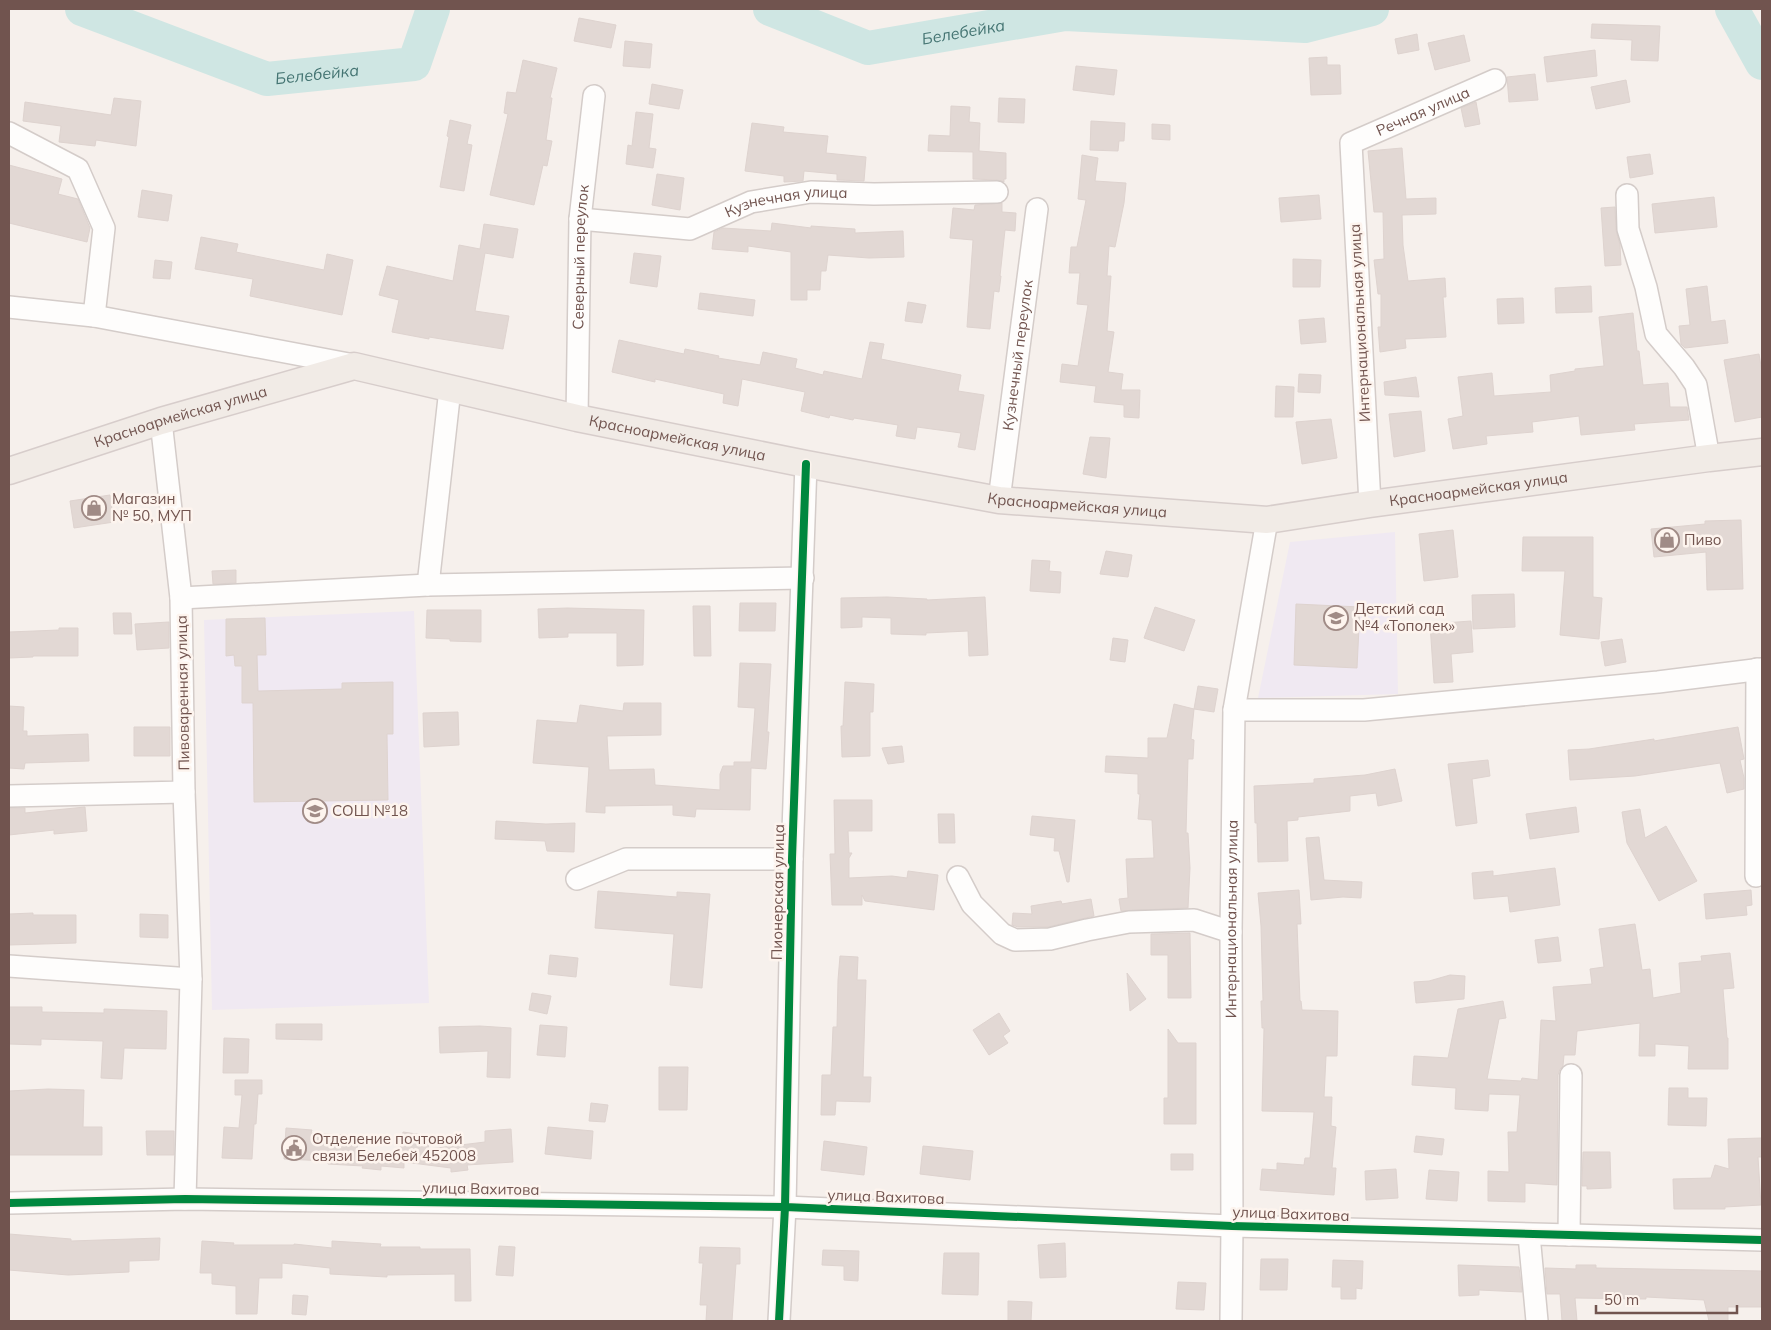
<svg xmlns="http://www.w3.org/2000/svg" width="1771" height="1330" font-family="Mulish,sans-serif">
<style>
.education{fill:#f0e9f2}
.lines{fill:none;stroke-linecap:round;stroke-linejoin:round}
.river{stroke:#cfe6e3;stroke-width:34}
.building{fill:#e2d8d4;stroke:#ded3cf}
.minor-casing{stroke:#d4ccc9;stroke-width:24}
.major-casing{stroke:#d7cdcb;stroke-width:29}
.minor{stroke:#fefdfc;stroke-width:21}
.major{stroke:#f1ebe6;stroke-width:26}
.cycleway-casing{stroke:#fdf4ee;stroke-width:11}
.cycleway{stroke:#00873e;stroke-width:8}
.labels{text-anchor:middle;stroke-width:5;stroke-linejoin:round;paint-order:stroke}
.street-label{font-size:15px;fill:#71544f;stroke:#fdf4ee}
.poi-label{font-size:15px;fill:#71544f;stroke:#fdf4ee;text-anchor:start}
.water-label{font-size:16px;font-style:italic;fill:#447472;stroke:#fdf4ee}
</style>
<rect width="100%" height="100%" fill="#f6f0ec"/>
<path class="education" d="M1395,532L1398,694L1258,698L1290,542Z
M414,611L429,1003L212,1010L204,620Z"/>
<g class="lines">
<g class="river">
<path id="s1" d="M82,9L267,79L414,64L433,9"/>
<path id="s2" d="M770,9L868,48L1065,14L1305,26L1372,9"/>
<path d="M1732,9L1762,63"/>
</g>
</g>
<path class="building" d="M579,18L616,25L611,48L574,41Z
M1592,24L1660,26L1658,61L1631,60L1632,40L1591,38Z
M1417,34L1419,50L1398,54L1395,39Z
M1464,35L1470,61L1435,70L1428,43Z
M625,41L652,44L650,68L623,66Z
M1595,50L1597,76L1547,82L1544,57Z
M1327,57V65H1340L1341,94L1311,95L1309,58Z
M523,60L557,68L550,98H552L546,140L552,141L547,166L543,165L534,205L490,195L508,114L504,113L507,92L516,93Z
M1076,66L1117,70L1114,95L1073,90Z
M1535,74L1538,100L1509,102L1507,77Z
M1626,80L1630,102L1596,109L1591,87Z
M652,84L683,90L679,109L649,104Z
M114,98L141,101L136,146L96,140L95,146L59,142L61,126L23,121L25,102L111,115Z
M999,98L1025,99L1024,123L998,122Z
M1476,102L1480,124L1465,127L1461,108Z
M951,106L970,107L969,122L980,123L979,151L1006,153V179H1004V182L997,180L973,179V152L928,151L929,135L950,136Z
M636,112L653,114L649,148L656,149L653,168L626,164L628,145L632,146Z
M450,120L471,125L467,144L472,145L464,191L440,187L449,137L447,136Z
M1091,121L1125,123L1124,141H1119L1118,151L1090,150Z
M752,123L784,127L783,132L828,136L826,153L866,157L864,181L837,180V174L804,171L803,181L784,182V176L745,171Z
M1152,124L1170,125V140L1152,139Z
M1402,148L1406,199L1436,198V214L1402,215L1403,245L1408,281L1445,278L1446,297H1443L1446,337L1405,339L1406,348L1380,352L1378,327H1381V294H1378L1374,260L1384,259L1383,212H1374L1368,151Z
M1650,154L1653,174L1630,178L1627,157Z
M1082,155L1098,158L1095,181L1126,183L1124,203L1115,247L1109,246L1107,276H1111L1107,331L1114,332L1108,372L1123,374L1121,390H1140L1139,418L1124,417V405L1094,402L1096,386L1060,382L1062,364L1078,366L1088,305L1077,304L1080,273H1069L1071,247H1077L1086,200L1078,199Z
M9,165L62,179L58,194L78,199L90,228L87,242L9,223Z
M657,174L684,178L680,210L652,205Z
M142,190L172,195L168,221L138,217Z
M1319,195L1321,219L1281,222L1279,198Z
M1714,197L1717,227L1655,233L1652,204Z
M1002,203V212L1016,213L1015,231L1005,230L1000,276H1001L999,292L994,291L990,329L967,327L973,240L950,238L953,208L974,210L975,205Z
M1615,207L1616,230L1620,245L1621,265L1605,266L1601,208Z
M772,223L811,228V226L855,229V233L903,231L904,257L869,258L828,255L826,271H821L820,290H807V300H791V252L748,246V252L712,249L714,232L723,228L771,231Z
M484,224L518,229L513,258L485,253L475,311L509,316L503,349L429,337V339L392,332L399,300L379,295L387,266L453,281L459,245L480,249Z
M201,237L238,244L236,252L324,270L327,254L353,260L342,315L250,296L253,279L195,269Z
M634,253L661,256L657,287L630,283Z
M1293,259L1321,260L1320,287H1293Z
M155,260L172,262L170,279L153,278Z
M1591,286L1592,312L1556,313L1555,288Z
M1707,286L1711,322L1725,320L1728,343L1685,348L1681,344L1679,326L1690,325L1686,289Z
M700,293L755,300L753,316L698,309Z
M1523,298L1524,323L1498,324L1497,299Z
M908,302L926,305L922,323L905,321Z
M1633,313L1637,351H1639L1643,385L1668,383L1670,407H1687L1689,420L1634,424L1635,430L1581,435L1579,416L1532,422L1533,432L1486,436L1487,444L1453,449L1448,419L1463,416L1458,377L1492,373L1494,396L1551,392L1550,375L1575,371V369L1604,366L1599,317Z
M1324,318L1326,342L1301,344L1299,320Z
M619,340L684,354L685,349L719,356L718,358L760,365L763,352L797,359L795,368L823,375L824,371L862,379L870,342L884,344L881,359L961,375L958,391L984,395L975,450L958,447L961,433L917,427L915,439L896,436L898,425L854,418L853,420L830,415L829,418L801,411L805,392L742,379L738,406L723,403L724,394L655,379V382L612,372Z
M1759,354L1762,372V417L1735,422L1724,360Z
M1299,374L1321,375L1320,393L1298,392Z
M1416,377L1419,397L1385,395L1384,382Z
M1276,386L1294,387L1293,417H1275Z
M1421,411L1425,451L1394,457L1389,414Z
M1331,419L1337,458L1302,464L1296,422Z
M1090,437L1110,438L1106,478L1083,474Z
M110,495L114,522L74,528L70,501Z
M1741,520L1743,589L1707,590L1706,552L1654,557L1651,529L1705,524V521Z
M1453,530L1458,577L1424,581L1419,534Z
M1523,537H1593V597L1602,598L1599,639L1560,635L1565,571H1522Z
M1106,551L1132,555L1128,577L1100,574Z
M1032,560L1050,561L1049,571L1061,572L1060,593L1030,591Z
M236,570V583L213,584L212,571Z
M1514,594L1515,627L1473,629L1472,595Z
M887,597L927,599V600L985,597L988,655L969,656L968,631L926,633V635L891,634V618L862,617V627L841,628V598Z
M740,603H776L775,631H739Z
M1296,604L1360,607L1357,668L1294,665Z
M693,606H710L711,656H694Z
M1155,607L1195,620L1184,651L1144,638Z
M567,608L644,610L643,665L617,666V633H568V637L539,638L538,609Z
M427,610H481V642L450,641V639L426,638Z
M113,613H131L132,634H114Z
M265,618L266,655H257L258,691L342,689V683L393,682V734H387L388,800L254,802L253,703H242V666H235L234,655L226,656V619Z
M1471,621L1473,652L1451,654L1453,682L1434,683L1430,624Z
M169,622V648L137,650L135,624Z
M59,628H78V656H33V657L9,658V632L59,630Z
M1113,638L1128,640L1125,662L1110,660Z
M1622,639L1626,662L1605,666L1601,642Z
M740,663L771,664L767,732H769L766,769L751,768L750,810L696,809L695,817L673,815V805L605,806V813L586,812L589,767L533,763L537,720L577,723L580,705L623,711L624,703H661V735L607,736L609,770L654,769L655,785L720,790V774L723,766H734V762H751L755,708L738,707Z
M845,682L874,684L873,712H870V756L842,757L841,726H843Z
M1198,686L1218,689L1214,712L1194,709Z
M1174,704L1194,709L1191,739L1194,740L1193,759H1188L1186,833H1188L1190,868L1188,908L1121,911L1119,899L1128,898L1126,859L1154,858L1152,820L1138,819L1140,794H1138V774L1105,772L1106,756L1148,758V738H1167Z
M9,706L24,707L23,731H27V736L88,734L89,761L25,763L24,769L9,768Z
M458,712L459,745L424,747L423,713Z
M134,727H170V756H134Z
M1738,727L1744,759L1740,760L1744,778V789L1727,793L1720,763L1635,776L1570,780L1568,750L1589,749L1654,739V741Z
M902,746L904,762L888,764L882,748Z
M1488,760L1490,776L1472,779L1477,823L1456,826L1448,764Z
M1395,769L1402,801L1378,806L1376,793L1350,796V811L1298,817V820L1287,821L1288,861L1258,862L1257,823H1255L1254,786L1314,783V779L1365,775Z
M834,800H872V831H848L849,853H852L849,858V878L892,876L907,878L908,871L938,875L934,910L865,901L862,895V905H832L830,854H835Z
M85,807L87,831L54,834V830L9,835V808H25V813Z
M1576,807L1579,832L1530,839L1526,814Z
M1640,809L1645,838L1666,826L1697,881L1659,901L1627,843L1622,812Z
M938,814H954L955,843H939Z
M1032,816L1075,820L1069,882H1067L1059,851H1054L1055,838L1030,835Z
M496,821L546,824L575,823L574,852L547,851L545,841L495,839Z
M1319,837L1324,880L1362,882L1361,898L1343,897L1311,900L1306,838Z
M1555,868L1560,905L1510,912L1508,896L1474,899L1472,873L1493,871V876Z
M1299,890L1301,924H1297L1300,1001H1301L1302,1010L1338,1011L1337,1056H1326L1324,1097H1332L1331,1126L1336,1127L1332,1168H1336L1334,1195L1260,1190L1262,1169L1277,1170V1163L1304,1165L1305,1158H1310L1314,1112L1262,1111L1264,1028H1262L1261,1001H1263L1261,926L1258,893Z
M1751,890L1752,905L1746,906L1747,915L1706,919L1704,894Z
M598,891L677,897V892L710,894L702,988L670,985L674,934L595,928Z
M1091,899L1094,916L1048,927H1018L1012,925L1013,913L1032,914L1031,906L1061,901L1062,904Z
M33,913V915H76V943L9,945V914Z
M140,914L168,915V938L140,937Z
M1635,924L1642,970L1650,969L1653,998L1681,993L1679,963L1702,961L1701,956L1730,953L1734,988L1723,989L1727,1038H1728V1069H1688L1689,1046L1655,1044V1056H1639L1640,1023L1577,1031L1575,1055H1564L1563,1066L1560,1069L1558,1075L1557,1185L1525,1183V1202L1488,1201V1171L1509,1172L1508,1132H1517L1520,1095L1489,1094L1488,1111L1455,1109L1456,1088L1412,1085L1414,1056L1448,1058L1458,1009L1503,1001L1506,1018L1499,1019L1487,1079L1521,1081L1522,1078L1538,1080L1541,1020L1556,1021L1553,987L1592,984L1590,969L1604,967L1599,929Z
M1190,933L1191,998H1168V955H1151V934Z
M1558,937L1561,961L1538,963L1535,940Z
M550,955L578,958L576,977L548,974Z
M840,956L858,957L857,980H866L863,1077H871L870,1102L836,1101L835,1115H821L822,1075H831L833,1027H837L838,980Z
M1127,973L1146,999L1130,1011Z
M1450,975L1465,976L1464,999L1416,1003L1414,982L1429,981Z
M532,993L551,996L547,1014L529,1010Z
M9,1007H42V1012L104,1013V1009L167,1011L166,1049L124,1048L122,1079L101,1078L103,1041L41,1039V1045L9,1044Z
M999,1013L1010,1031L1003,1036L1008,1043L989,1055L973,1030Z
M276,1024H322V1040L276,1039Z
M540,1025L567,1027L565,1057L537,1055Z
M480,1026L511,1028L510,1078L487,1077L488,1051L440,1053L439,1027Z
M1168,1029L1178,1043H1196V1124H1164V1098H1168Z
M224,1038L249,1039L248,1073H223Z
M659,1067H688L687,1110H659Z
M235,1080H262V1094H258L256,1124H254L252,1159L222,1158L224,1127L239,1128L242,1095H235Z
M1669,1088H1688V1098H1707L1706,1126L1668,1125Z
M48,1089L84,1090L83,1127H102V1155H9V1091Z
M591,1103L608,1105L605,1122L589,1121Z
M548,1127L593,1131L591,1159L545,1154Z
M286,1128L312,1130L311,1133L358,1136L357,1150L388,1154L400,1152L403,1132L430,1136L428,1149L485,1142V1131L511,1129L513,1162L467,1165L468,1170L451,1172V1168L404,1162V1168L381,1166V1170L362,1168L363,1166L328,1164V1161L284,1159Z
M146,1131H174V1155H147Z
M1416,1136L1444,1139L1442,1155L1414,1152Z
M1762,1138V1157H1758L1761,1205L1725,1207V1209H1674L1673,1179L1711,1178L1715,1165L1729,1169L1728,1139Z
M824,1141L867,1147L864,1175L821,1170Z
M923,1146L973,1151L970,1180L920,1174Z
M1583,1152H1610L1611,1188L1587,1189V1186H1582Z
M1171,1154H1193V1170H1171Z
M1396,1169L1398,1198L1366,1200L1365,1171Z
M1429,1170L1459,1172L1457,1201L1426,1199Z
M9,1234L71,1239V1241L160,1238L159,1260L129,1261V1272L68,1275L9,1270Z
M202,1241L234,1243L233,1245H294V1244L332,1248V1241L381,1244L380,1247H420V1249H470L471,1301H455V1274L387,1275V1277L330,1274V1268L282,1263V1278H259L257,1314H236V1286L212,1284V1273H200Z
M1065,1243L1066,1277L1040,1278L1038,1245Z
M499,1246L515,1247L513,1276L496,1275Z
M700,1247L740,1248V1264H736L732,1321H706L707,1305H700L703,1263H699Z
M823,1250L859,1251L858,1281L844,1280V1266L822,1265Z
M944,1253H979L978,1295L942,1294Z
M1261,1259H1288L1287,1290H1260Z
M1333,1260L1363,1261L1362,1289L1356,1288V1299H1341V1287H1332Z
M1458,1265L1519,1267L1522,1292L1479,1290V1295L1459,1296Z
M1576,1265H1596V1268L1762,1271V1307H1728V1321H1709L1704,1300L1646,1297V1299L1575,1298L1577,1321H1562L1560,1294H1547L1545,1268L1576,1269Z
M1178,1282L1206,1283L1204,1310L1176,1309Z
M293,1295L308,1296L306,1315L292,1314Z
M1008,1301L1032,1302L1031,1321H1008Z"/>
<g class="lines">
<defs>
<g id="minor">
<path d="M9,133L78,169L104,228L94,316"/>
<path d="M1627,195L1628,229L1646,287L1656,334L1684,367L1696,385L1709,458"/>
<path id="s3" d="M580,219L690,229L751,202L811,192L874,194L997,192"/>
<path d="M9,307L94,316L354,365"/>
<path d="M450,389L428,585L803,578"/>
<path id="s4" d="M577,418L580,219L594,96"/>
<path id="s5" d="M999,500L1037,209"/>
<path id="s6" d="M1370,504L1351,143L1495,80"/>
<path d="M181,598L428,585"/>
<path d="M1234,710H1364L1658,682L1762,669"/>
<path d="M184,792L191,979L185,1199"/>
<path d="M9,796L184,792L181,598L161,421"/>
<path d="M1756,876L1757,669"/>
<path d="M958,877L972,904L1002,934L1015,940L1050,939L1087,930L1129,922L1194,920L1231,932"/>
<path d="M577,879L626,859H792"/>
<path d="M9,966L191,979"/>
<path d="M9,1203L185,1199L785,1207L1232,1226L1762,1240"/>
<path d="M1529,1235L1537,1321"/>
<path d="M1569,1235L1571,1075"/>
<path d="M779,1321L785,1207L792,859L806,464"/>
<path id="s7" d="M1231,1321L1232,1226L1231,932L1234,710L1267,520"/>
</g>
<g id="major">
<path id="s8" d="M9,471L161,421L354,366L577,418L806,464L999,500L1267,520L1370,504L1709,458L1762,452"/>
</g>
</defs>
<use href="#minor" class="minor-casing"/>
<use href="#major" class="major-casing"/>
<use href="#minor" class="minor"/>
<use href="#major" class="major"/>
<defs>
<path id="cycleway" d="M9,1203L185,1199L785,1207L1232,1226L1762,1240
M779,1321L785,1207L792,859L806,464"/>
</defs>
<use href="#cycleway" class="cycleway-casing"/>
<use href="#cycleway" class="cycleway"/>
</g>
<defs>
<symbol id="shop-ring" viewBox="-11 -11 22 22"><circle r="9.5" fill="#fdf4ee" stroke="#a08b86" stroke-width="1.5"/><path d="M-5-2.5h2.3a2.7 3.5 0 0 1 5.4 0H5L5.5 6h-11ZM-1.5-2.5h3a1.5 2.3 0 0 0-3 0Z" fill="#a08b86"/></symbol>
<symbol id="school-ring" viewBox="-11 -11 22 22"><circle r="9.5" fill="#fdf4ee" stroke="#a08b86" stroke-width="1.5"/><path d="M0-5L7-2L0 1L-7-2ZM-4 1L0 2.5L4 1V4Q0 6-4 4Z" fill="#a08b86"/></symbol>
<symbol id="civic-ring" viewBox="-11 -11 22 22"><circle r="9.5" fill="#fdf4ee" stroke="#a08b86" stroke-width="1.5"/><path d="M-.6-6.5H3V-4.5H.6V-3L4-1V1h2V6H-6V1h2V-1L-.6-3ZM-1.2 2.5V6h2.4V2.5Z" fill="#a08b86"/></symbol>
</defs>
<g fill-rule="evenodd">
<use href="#shop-ring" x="80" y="494" width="28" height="28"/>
<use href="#shop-ring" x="1653" y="526" width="28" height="28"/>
<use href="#school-ring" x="1322" y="604" width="28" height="28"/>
<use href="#school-ring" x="301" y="797" width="28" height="28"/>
<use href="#civic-ring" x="280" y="1134" width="28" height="28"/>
</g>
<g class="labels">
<g class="street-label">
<text dy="5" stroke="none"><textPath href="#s6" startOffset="440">Речная улица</textPath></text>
<text dy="5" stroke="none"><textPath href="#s3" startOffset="212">Кузнечная улица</textPath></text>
<text dy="5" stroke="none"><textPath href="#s4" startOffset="161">Северный переулок</textPath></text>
<text transform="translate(1360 323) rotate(-93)" y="5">Интернациональная улица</text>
<text dy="5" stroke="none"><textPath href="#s5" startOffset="146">Кузнечный переулок</textPath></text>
<text dy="5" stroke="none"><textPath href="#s8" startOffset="180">Красноармейская улица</textPath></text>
<text dy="5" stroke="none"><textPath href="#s8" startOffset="692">Красноармейская улица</textPath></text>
<text dy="5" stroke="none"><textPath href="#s8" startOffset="1502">Красноармейская улица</textPath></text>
<text dy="5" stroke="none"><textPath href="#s8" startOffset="1098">Красноармейская улица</textPath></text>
<text transform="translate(183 693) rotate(-91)" y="5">Пивоваренная улица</text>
<text transform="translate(778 892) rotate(-89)" y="5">Пионерская улица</text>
<text dy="5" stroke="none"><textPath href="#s7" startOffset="402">Интернациональная улица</textPath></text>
<text transform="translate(481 1189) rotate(1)" y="5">улица Вахитова</text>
<text transform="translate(886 1197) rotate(2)" y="5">улица Вахитова</text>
<text transform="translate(1291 1214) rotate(2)" y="5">улица Вахитова</text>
</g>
<g class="poi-label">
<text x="112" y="504">Магазин<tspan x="112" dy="17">№ 50, МУП</tspan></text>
<text x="1684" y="545">Пиво</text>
<text x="1354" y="614">Детский сад<tspan x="1354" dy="17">№4 «Тополек»</tspan></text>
<text x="332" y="816">СОШ №18</text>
<text x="312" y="1144">Отделение почтовой<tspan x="312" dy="17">связи Белебей 452008</tspan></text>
</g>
<g class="water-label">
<text dy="6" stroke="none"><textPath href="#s2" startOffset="202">Белебейка</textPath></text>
<text dy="6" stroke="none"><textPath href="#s1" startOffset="248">Белебейка</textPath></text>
</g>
</g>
<rect width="1771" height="1330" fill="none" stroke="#71544f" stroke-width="20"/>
<path d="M1596 1305v8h141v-8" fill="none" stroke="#71544f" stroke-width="2.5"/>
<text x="1604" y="1305" font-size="15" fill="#71544f" stroke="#fdf4ee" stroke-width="4" paint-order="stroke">50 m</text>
</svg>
